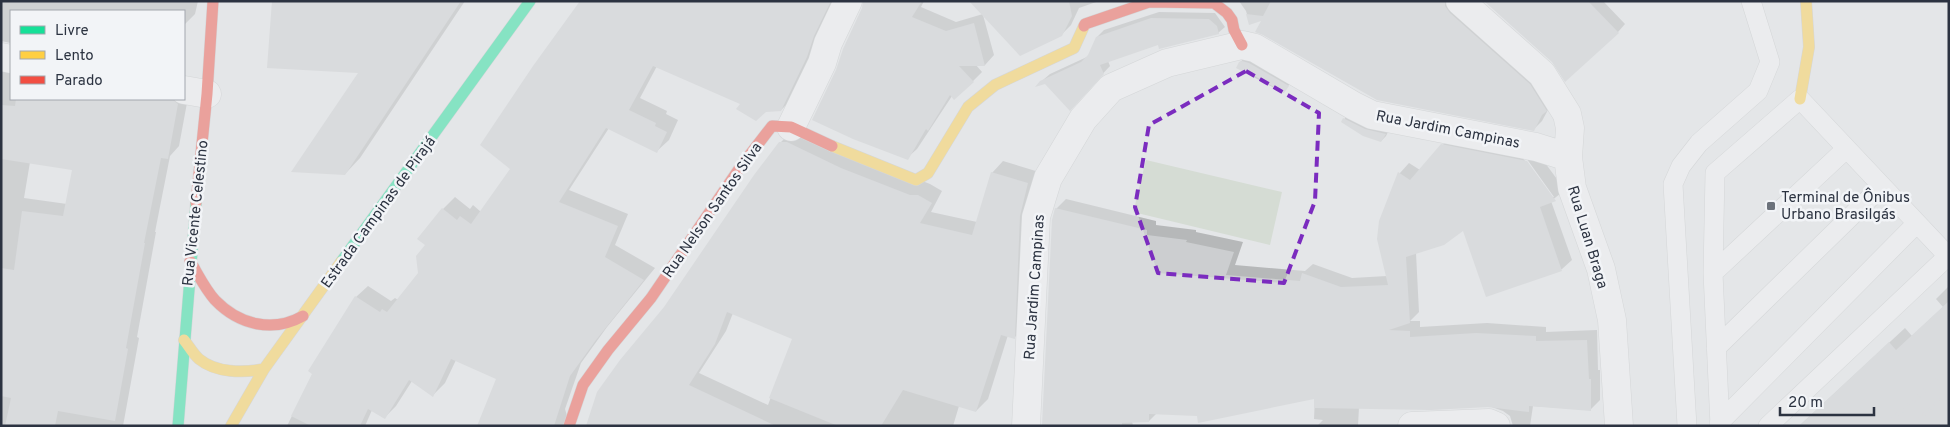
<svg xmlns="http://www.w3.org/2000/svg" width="1950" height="427" font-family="Overpass,sans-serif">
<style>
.green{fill:#d5dcd4}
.shadow{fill:#0003;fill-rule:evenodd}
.building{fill:#ccced0}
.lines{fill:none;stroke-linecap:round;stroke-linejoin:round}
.lane-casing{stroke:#c2c4c6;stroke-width:20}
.street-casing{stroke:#c2c4c6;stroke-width:29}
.fast-casing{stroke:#c2c4c6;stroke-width:12}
.slow-casing{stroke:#c2c4c6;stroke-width:12}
.jam-casing{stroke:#c2c4c6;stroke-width:12}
.lane{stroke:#f3f4f5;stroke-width:19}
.street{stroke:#f3f4f5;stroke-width:28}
.fast{stroke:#16e098;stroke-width:11}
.slow{stroke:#ffcf43;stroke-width:11}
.jam{stroke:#f24e42;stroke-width:11}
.rail{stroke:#ccced0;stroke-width:4;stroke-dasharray:2.5 5;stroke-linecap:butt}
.marked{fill:none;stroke:#7b2cbf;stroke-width:4;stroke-dasharray:10 6;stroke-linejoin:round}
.poi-dot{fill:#6c727b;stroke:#f2f4f7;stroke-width:2}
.labels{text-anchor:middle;stroke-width:5;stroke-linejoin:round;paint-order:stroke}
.street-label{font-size:15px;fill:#2c3341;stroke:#f2f4f7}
.poi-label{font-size:15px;fill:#2c3341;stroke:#f2f4f7;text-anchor:start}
</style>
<rect width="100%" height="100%" fill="#e4e6e8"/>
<path class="green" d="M1146,160L1282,192L1270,245L1133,212Z"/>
<path class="shadow" d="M1,1H198L195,14L184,25V11H11V43L1,41Z
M273,1H465L360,158L345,174L361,72Z
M581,1H836L793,98L781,110L741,103L657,66L640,98L667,111L666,114L678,120L669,140L657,151L609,128L569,190L628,214L615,245L655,268L607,327L581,363L565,409L570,426H486L497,378L456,360L445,383L433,395L412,381L396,406L384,418L372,410L365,426H287L313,373L356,297L368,286L391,301L395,298L398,300L419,273L426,245L419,238L443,209L455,197L470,209L473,205L481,212L511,169Z
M864,1H924L921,7L956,22L983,14L974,1H1099L1079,8L1071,25L1061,35L983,15L994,55L985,65H976L982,72L973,81L952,96L917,149L907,158L837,70L863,8Z
M1239,1H1455L1538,76L1549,108L1542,121L1534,129L1264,18L1250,24L1246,11Z
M1486,1H1603L1625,24L1618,32L1553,62Z
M1159,12L1215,13L1225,27L1218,33L1159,44L1108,61L1110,66L1070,109L1043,80L1050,74L1089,56L1097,37L1104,30Z
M1,56L11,61V99H184L189,92L179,146L170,156L155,232H156L137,337L139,338L123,426H1ZM30,162L74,169L67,204L24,198Z
M1246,57L1293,80L1284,91L1240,62Z
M1349,113L1390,128L1386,136L1381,141L1342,122Z
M792,131L930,184L942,191L931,212L977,222L992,173L1003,161L1039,172L1026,326L1014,338L1008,335L988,399L976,411L959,406L953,426H587L665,308L780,143ZM733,313L793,338L768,405L699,373L726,331Z
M1452,135L1537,152L1565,190L1551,201L1572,260L1562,269L1487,295L1464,229L1416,253L1419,312L1410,321H1420V327L1487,323L1546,327V332L1597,330L1598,370H1600V400L1590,410L1533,406L1530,426H1513L1510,416L1503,411L1489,406L1359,407L1358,426H1317L1323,420L1314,419L1315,397L1157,413L1149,421H1132L1133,426H1044L1056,209L1066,199L1156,221V225L1196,230V232L1243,242L1235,265L1305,271L1313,264L1352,278L1387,276L1381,221L1400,173L1409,163L1420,170ZM1524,155L1554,197H1551L1522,157Z
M1949,286V426H1799L1905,328L1912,336L1943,307L1936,299Z"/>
<path class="building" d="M272,1H461L345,175L291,172L358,73L267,68Z
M580,1H831L814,36L807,57L781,111L766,112L756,121L736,109L740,104L653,66L629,110L656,123L655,126L667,132L657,153L606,128L559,202L618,226L605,257L644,280L596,340L570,376L554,426H477L496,379L451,359L433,397L409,380L385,419L368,409L360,426H311L291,416L312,374L308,371L355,296L380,312L382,309L387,312L418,273L416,256L425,245L417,239L442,208L457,220L460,216L471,224L510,169L480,145L533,66Z
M863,1H922L912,17L946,31L974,23L985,66H959L974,82L954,100L950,95L928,131L926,129L908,160L853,139L812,120L836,70L843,49L862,8Z
M969,1H1069L1072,16L1062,36L1020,56Z
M1271,1H1445V6L1450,13L1530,84L1547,111L1542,115L1534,131L1377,100L1263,35L1255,32L1261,21L1249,25L1246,14L1263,16Z
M1484,1H1588L1619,33L1565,82L1552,62Z
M1151,18L1209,19L1217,26L1219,34L1159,49L1158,45L1100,65L1104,74L1070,111L1045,84L1035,87L1040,81L1081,62L1088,55L1096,37Z
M1242,61L1249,63L1289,86L1284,93L1236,68L1239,62Z
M16,99H172L178,104L168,159L161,158L144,243H145L126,348L128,349L115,421L58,411L55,426H5L11,398L1,396V268L14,270L22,211L63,216L72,170L1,159V105L15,106Z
M1343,118L1365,129L1386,134L1381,142L1363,136L1341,122Z
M779,142H787L841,168L910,195H918L932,203L920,223L972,235L991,172L1028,183L1020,216L1015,339L1001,335L976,412L903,390L881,426H838L769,398L792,339L727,312L715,344L689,385L776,426H586L597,392L620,360L664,307L754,175Z
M1441,144L1527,161L1556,201L1540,207L1562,271L1486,297L1463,231L1444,245L1406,257L1410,323L1389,330L1410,331V337L1476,333L1536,336V341L1587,340L1589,379H1591V411L1529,406V412L1488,407L1431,410L1314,408V399L1198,423L1197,416L1149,414V422L1122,423V426H1042L1052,220L1055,208L1147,230V235L1187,240L1186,242L1234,252L1226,275L1300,281L1302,273L1341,287L1388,285L1377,239L1379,221L1398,172L1410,180Z
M1949,301V426H1799L1889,342L1896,350Z"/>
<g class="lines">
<defs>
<path id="lane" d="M1713,273L1846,149
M1716,348L1882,186
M1719,423L1917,223
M1687,426L1673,184L1681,166L1699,143L1758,91L1770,62L1751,1
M1720,426L1713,273L1715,173L1800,99L1948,256L1768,426"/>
<path id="street" d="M1460,1L1542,74L1567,114L1570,128L1568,157L1572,188L1601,269L1612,320L1619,426
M1,57L11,59
M184,90L207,94
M791,127L822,63L828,43L848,1
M1026,426L1036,217L1048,178L1083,119L1111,88L1167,63L1242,45L1255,48L1354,106L1372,115L1536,147L1568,157
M1412,426L1489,423L1496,426"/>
<path id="fast" d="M341,262L530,1
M178,426L196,203"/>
<path id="slow" d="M1800,99L1809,47L1806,1
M832,146L916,180L928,173L968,107L995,85L1074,48L1084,26
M184,340C189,346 193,354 199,359C216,373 243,373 264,369
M231,426L264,369L341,262"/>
<path id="jam" d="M1084,26L1085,24L1149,2L1214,3L1227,13L1232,20L1234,30L1242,45
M196,203L207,94L213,1
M190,261C198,274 205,289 215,300C239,325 273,333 303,316
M569,426L583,385L608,350L651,298L741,166L772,126L791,127L832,146"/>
</defs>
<use href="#lane" class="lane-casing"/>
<use href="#street" class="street-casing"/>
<use href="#fast" class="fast-casing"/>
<use href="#slow" class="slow-casing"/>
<use href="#jam" class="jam-casing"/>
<use href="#lane" class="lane"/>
<use href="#street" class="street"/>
<use href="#fast" class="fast"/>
<use href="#slow" class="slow"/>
<use href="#jam" class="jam"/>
<path class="rail" d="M1885,426L1949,369
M1912,426L1949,393"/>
</g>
<path d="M0 0H1950V427H0ZM1246,71L1319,113L1315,201L1284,283L1158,273L1135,207L1149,125Z" fill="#e4e6e8" fill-opacity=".55" fill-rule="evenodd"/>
<path class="marked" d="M1246,71L1319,113L1315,201L1284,283L1158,273L1135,207L1149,125Z"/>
<rect class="poi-dot" x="1766" y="201" width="10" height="10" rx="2.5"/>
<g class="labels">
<g class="street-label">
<text transform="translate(1448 129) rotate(11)" y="5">Rua Jardim Campinas</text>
<text transform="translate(712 210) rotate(-55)" y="5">Rua Nelson Santos Silva</text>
<text transform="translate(378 212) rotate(-54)" y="5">Estrada Campinas de Pirajá</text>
<text transform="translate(195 213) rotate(-84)" y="5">Rua Vicente Celestino</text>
<text transform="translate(1588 237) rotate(73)" y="5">Rua Luan Braga</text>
<text transform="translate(1034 287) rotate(-86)" y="5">Rua Jardim Campinas</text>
</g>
<g class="poi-label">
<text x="1781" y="202">Terminal de Ônibus<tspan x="1781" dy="17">Urbano Brasilgás</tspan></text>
</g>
</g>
<rect width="1950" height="427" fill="none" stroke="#2c3341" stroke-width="5"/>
<rect x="10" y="10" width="175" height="90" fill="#f2f4f7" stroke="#a3a7ae"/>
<rect x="20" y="26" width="25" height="8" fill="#16e098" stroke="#a3a7ae"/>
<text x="55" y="35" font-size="15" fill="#2c3341">Livre</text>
<rect x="20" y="51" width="25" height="8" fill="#ffcf43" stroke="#a3a7ae"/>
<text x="55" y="60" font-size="15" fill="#2c3341">Lento</text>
<rect x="20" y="76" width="25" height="8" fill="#f24e42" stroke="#a3a7ae"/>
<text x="55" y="85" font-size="15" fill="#2c3341">Parado</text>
<path d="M1780 407v8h94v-8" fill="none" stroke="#2c3341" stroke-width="2.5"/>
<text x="1788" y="407" font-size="15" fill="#2c3341" stroke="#f2f4f7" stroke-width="4" paint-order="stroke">20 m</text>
</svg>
